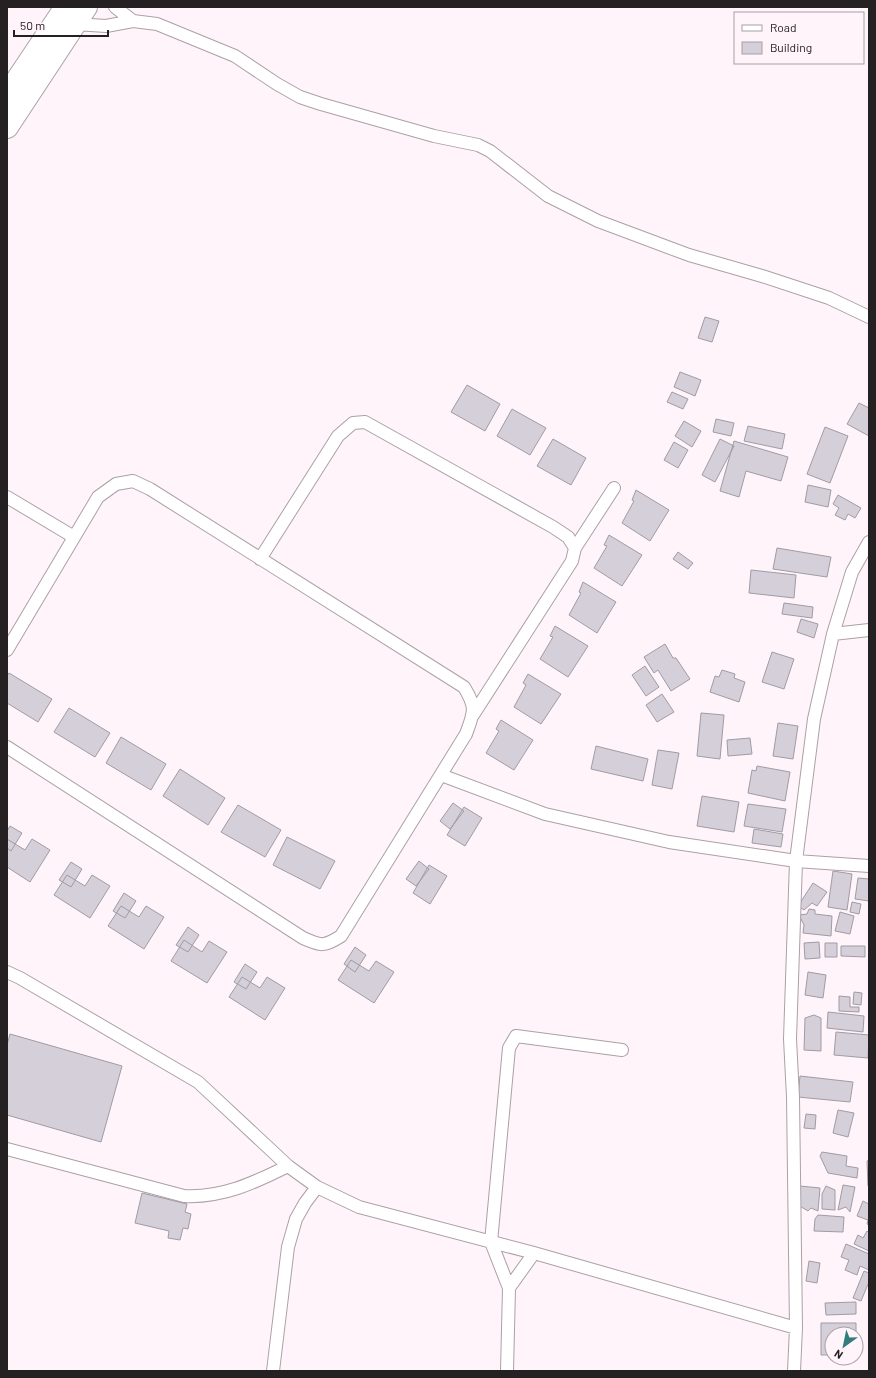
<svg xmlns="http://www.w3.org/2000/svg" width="876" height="1378" font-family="Barlow,sans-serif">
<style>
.building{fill:#d5cfd9;stroke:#a19ba4}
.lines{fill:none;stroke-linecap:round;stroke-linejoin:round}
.street-casing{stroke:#aba0a6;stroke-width:14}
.highway-casing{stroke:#aba0a6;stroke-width:24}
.street{stroke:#fff;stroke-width:12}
.highway{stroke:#fff;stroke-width:22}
</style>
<rect width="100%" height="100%" fill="#fef4fa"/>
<path class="building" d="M705,317L719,321L712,342L698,338Z
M680,372L701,380L695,396L674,387Z
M467,385L500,404L485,431L451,412Z
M672,392L688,399L683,409L667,402Z
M859,403L869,408V436L847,424Z
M512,409L546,428L530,455L497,436Z
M716,419L734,423L731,436L713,432Z
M684,421L701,431L692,447L675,436Z
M748,426L785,434L782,449L744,441Z
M825,427L848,436L830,483L807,474Z
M553,439L586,458L571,485L537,466Z
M720,439L734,446L715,482L702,475Z
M734,441L788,457L781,481L746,471L739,497L720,491Z
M674,442L688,450L678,468L664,460Z
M808,485L831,490L828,507L805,502Z
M636,490L669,510L650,541L622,523L634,501L632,500Z
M838,495L861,508L855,518L848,514L845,520L835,515L839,508L833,504Z
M609,535L642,555L622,586L594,568L607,546L604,545Z
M777,548L831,557L827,577L773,569Z
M678,552L693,563L688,569L673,559Z
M751,570L796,575L794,598L749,593Z
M583,582L616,602L597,633L569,615L581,593L579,592Z
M784,603L813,607L812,618L782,614Z
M801,619L818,624L814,638L797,632Z
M555,626L588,646L568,677L540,659L553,637L550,636Z
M665,644L673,658H676L690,679L671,691L658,670L654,673L644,657Z
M772,652L794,659L784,689L762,682Z
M645,666L659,687L646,696L632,675Z
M722,670L735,674L734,678L745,682L739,702L710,692L715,676L719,677Z
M9,673L52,699L38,722L7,703V676Z
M528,674L561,694L541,724L514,707L526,685L523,683Z
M662,694L674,712L657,722L646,705Z
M69,708L110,733L95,757L54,732Z
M701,713L724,715L720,759L697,756Z
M501,720L533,740L514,770L486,753L499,731L496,729Z
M778,723L798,726L793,759L773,756Z
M121,737L166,764L151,790L106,763Z
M750,738L752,754L728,756L727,740Z
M596,746L648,759L643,781L591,769Z
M658,750L679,753L672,789L652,785Z
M757,766L790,772L785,801L748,793L752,770L756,771Z
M180,769L225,798L208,825L163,796Z
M702,796L739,802L734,832L697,826Z
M453,803L464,811L450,829L440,821Z
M748,804L786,809L782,832L744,826Z
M238,805L281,830L265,857L221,832Z
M464,807L482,818L465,846L447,835Z
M10,826L22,833L11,851L7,848V831Z
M754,829L783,834L781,847L752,843Z
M287,837L335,861L320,889L273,865Z
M7,839L25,850L32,839L50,850L30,882L7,867Z
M419,861L429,869L416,886L406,879Z
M71,862L82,869L71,887L59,880Z
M429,865L447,876L430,904L413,893Z
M833,871L852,874L847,910L828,907Z
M67,875L85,886L92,875L110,886L90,918L54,895Z
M858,878L869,879V901L855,899Z
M813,883L827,892L817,906L812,903L804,910L798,906Z
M124,893L136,901L125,918L113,911Z
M852,902L861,904L859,914L850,912Z
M121,906L139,917L146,906L164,917L144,949L108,926Z
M809,909L815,910V914L832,916L831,936L803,933L804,925L799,915L807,914Z
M840,912L854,916L850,934L835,931Z
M188,927L199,935L188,952L176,945Z
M184,940L202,952L209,941L227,952L207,983L171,961Z
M819,942L820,958L805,959L804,943Z
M825,943H837V957H825Z
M841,946H865V957L841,956Z
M355,947L366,955L355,972L344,964Z
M351,960L369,971L376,961L394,972L374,1003L338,980Z
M245,964L257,972L246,989L234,982Z
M808,972L826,975L823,998L805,995Z
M242,977L260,988L267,977L285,988L265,1020L229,997Z
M854,992L862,993L861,1005L853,1004Z
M839,996L850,997V1007H859V1012L839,1011Z
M828,1012L864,1016L863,1032L827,1028Z
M814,1015L821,1018V1051L804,1050L805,1018Z
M836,1032L869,1035L868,1058L834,1055Z
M10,1034L122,1066L101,1142L7,1115V1045Z
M800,1076L853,1082L850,1102L798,1097Z
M838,1110L854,1113L848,1137L833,1133Z
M806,1114L816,1115L815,1129L804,1128Z
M822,1152L847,1156L846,1166L858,1168L857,1178L828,1173L820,1156Z
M869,1160V1185L868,1186L867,1161Z
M843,1185L855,1187L850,1212L846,1207L838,1210Z
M800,1186L820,1188L818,1211L811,1208L808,1211L798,1205Z
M826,1186L835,1190V1210L822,1209V1194Z
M142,1193L187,1204L185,1212L191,1214L188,1229L183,1228L180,1240L168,1238L169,1231L135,1223Z
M863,1201L869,1204V1225L867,1224L868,1220L857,1216Z
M818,1215L844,1217L843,1232L814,1231L815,1219Z
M867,1231L869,1233V1251L854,1244L858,1235L863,1238Z
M846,1244L869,1254V1270L860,1266L857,1275L845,1270L849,1260L841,1257Z
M809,1261L820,1263L817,1283L806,1281Z
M864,1271L869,1273V1282L861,1301L853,1298Z
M856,1302V1314L826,1315L825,1303Z
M821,1323H856V1351V1334H832V1355H821Z"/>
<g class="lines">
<defs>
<path id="street" d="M115,7L133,21
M75,24L106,26L133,21L157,24L235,56L277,84L300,97L321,104L434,136L478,145L490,151L548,196L598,221L689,255L762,276L829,298L869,317
M7,497L74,537
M260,559L338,436L353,423L365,422L553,527L568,537L575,548
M833,634L869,630
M7,650L98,497L116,484L133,481L150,489L464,687C477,708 474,712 466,734L341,936C324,947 321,946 303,938L7,747
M473,715L572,561L575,548L614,488
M441,775L545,814L669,842L796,861L869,866
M7,972L20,978L198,1082L288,1166L317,1187L359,1207L534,1253L796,1328
M7,1149L184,1196C222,1198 254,1183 288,1166
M509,1288L491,1242L509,1048L516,1036L622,1050
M273,1371L288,1247L296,1219L305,1203L317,1187
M507,1371L509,1288L534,1253
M794,1371L796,1328L793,1097L790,1039L796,861L814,719L833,634L852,572L869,542"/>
<path id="highway" d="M7,95L66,7
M7,127L86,7"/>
</defs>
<use href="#street" class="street-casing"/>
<use href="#highway" class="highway-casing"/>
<use href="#street" class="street"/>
<use href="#highway" class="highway"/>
</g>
<rect width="876" height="1378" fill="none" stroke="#252123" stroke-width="16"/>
<rect x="734" y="12" width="130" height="52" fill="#fef4fa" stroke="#a7a0a4"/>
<rect x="742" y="25" width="20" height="6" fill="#ffffff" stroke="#a7a0a4"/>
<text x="770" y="32" font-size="12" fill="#252123">Road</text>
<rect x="742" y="42" width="20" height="12" fill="#d5cfd9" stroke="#a7a0a4"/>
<text x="770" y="52" font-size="12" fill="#252123">Building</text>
<g transform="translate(844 1346) rotate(213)"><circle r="19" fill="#fef4fa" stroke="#a7a0a4"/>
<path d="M0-3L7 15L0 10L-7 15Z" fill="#337c7b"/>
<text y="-6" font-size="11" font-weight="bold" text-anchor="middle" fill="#252123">N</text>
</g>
<path d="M14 30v6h94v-6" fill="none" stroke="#252123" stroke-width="2"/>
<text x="20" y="30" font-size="12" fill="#252123" stroke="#fef4fa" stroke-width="3" paint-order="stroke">50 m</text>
</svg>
